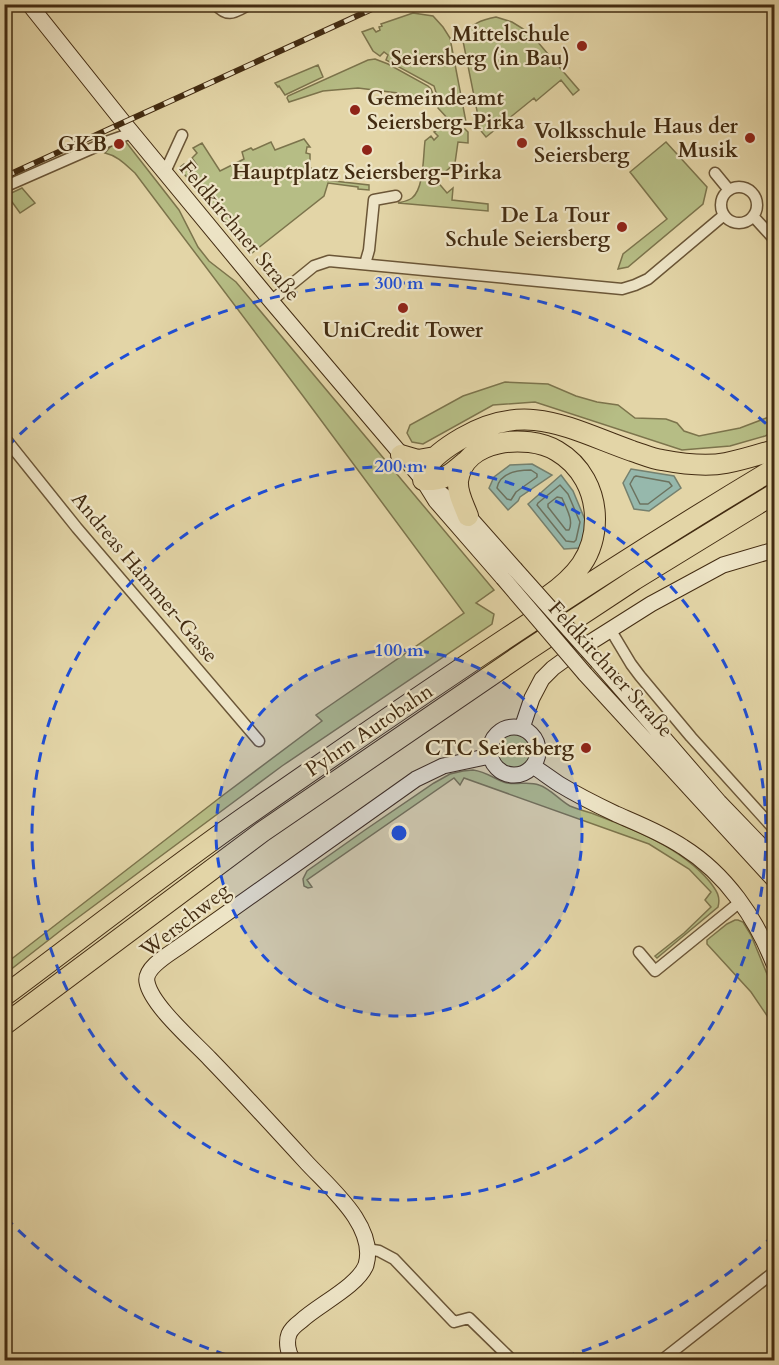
<svg xmlns="http://www.w3.org/2000/svg" width="779" height="1365" font-family="Cardo,serif">
<style>
.green{fill:#b6bd85;stroke:#7c744c;stroke-width:1.5}
.water{fill:#96b8ac;stroke:#75806e;stroke-width:1.5}
.lines{fill:none;stroke-linecap:round;stroke-linejoin:round}
.shore{stroke:#6c725f;stroke-width:1.5}
.street-casing{stroke:#6b5637;stroke-width:13}
.secondary-casing{stroke:#432c12;stroke-width:17}
.highway-casing{stroke:#432c12;stroke-width:22}
.street{stroke:#ede4c6;stroke-width:10}
.secondary{stroke:#ede4c6;stroke-width:15}
.highway{stroke:#e3d5a7;stroke-width:20}
.rail-casing{stroke:#432c12;stroke-width:6}
.rail{stroke:#ede4c6;stroke-width:4;stroke-dasharray:11;stroke-linecap:butt}
.secondary-bridge-casing{stroke:#432c12;stroke-width:17;stroke-linecap:butt}
.secondary-bridge{stroke:#ede4c6;stroke-width:15}
.ring{fill:none;stroke:#1d4ed8;stroke-width:3;stroke-dasharray:10 8}
.poi-dot{fill:#8f2418;stroke:#ede4c6;stroke-width:2}
.labels{text-anchor:middle;stroke-width:4.5;stroke-linejoin:round;paint-order:stroke}
.poi-label{font-size:21px;font-weight:bold;fill:#432c12;stroke:#ede4c6;text-anchor:end}
.street-label{font-size:21px;fill:#432c12;stroke:#ede4c6}
.centre{fill:#1d4ed8;stroke:#ede4c6;stroke-width:3}
.ring-label{font-size:18px;text-anchor:middle;font-weight:bold;fill:#1d4ed8;stroke:#ede4c6;stroke-width:4.5;stroke-linejoin:round;paint-order:stroke}
</style>
<rect width="100%" height="100%" fill="#e3d5a7"/>
<filter id="stains"><feTurbulence type="fractalNoise" baseFrequency=".00333" numOctaves="4"/><feColorMatrix values="0 0 0 0 .2 0 0 0 0 .09 0 0 0 0 .02 0 0 0 .5 -.17"/></filter>
<radialGradient id="worn" r=".72"><stop offset=".6" stop-color="#630" stop-opacity="0"/><stop offset="1" stop-color="#630" stop-opacity=".3"/></radialGradient>
<path class="green" d="M413,13L433,16L443,27L450,38L466,122L450,121L438,108L439,102L434,86L386,60L388,55L384,52L380,56L373,51L362,32L373,28L376,32L380,30L379,27L382,26L381,24Z
M496,17L512,22L530,33L579,90L573,95L561,80L536,101L534,98L486,137L481,131L462,36C472,24 480,20 496,17Z
M375,59L388,64L428,86L431,89L435,99L433,102L428,103L398,93L358,88L323,91L289,102L287,98L288,96L368,60Z
M318,65L323,77L285,95L279,86L278,87L275,83Z
M441,128L465,129L468,132V143L458,142L455,163L436,180L447,193L453,188L452,200L488,204V211L398,203C402,202 408,201 412,198C424,189 423,157 425,141L431,136L434,140L438,136L434,132Z
M304,139L310,147H307L306,153L310,154V167L317,175L325,180L369,185V190L358,189V187L328,183L324,196L252,253L179,168L184,164L190,170L197,165L192,158L197,153L193,148L202,143L220,171L244,159L242,152L251,148L253,150L271,142L275,150Z
M126,142L179,210L198,247L209,261L236,282L494,590L476,603L494,614L492,624L282,766L64,928L5,974V964L222,796L322,721L316,715L464,613L303,396L135,173C125,164 118,156 105,153L111,146Z
M666,142L707,187L703,204L628,267L618,269L623,254L667,219L630,172Z
M22,188L35,203L20,213L7,195Z
M505,382L548,384L576,396L597,402L618,405L635,418L666,419L677,423L684,431L699,436L740,428L774,415V432L765,436L730,446L682,450L535,402L493,405L423,444L412,442L407,433L410,425L463,396Z
M497 751a17 17 0 1 1 34 0a17 17 0 1 1-34 0Z
M473,770C488,772 495,780 507,783C518,785 529,781 539,785C551,789 559,800 570,806C577,809 584,811 591,813C633,829 681,847 710,882C716,890 721,896 718,907L657,958L655,956L684,933L711,907L705,900L711,892L689,869L649,844L464,778L460,785L454,778L307,880L312,887L308,888L304,886L303,879L307,871L365,830L434,783L450,774L463,771Z
M735,920H738L743,922L751,935L774,991V1026L751,992L707,944V940L727,924Z"/>
<path class="water" d="M532,464L552,475L520,497L518,501L508,510L489,488L494,477L510,465Z
M631,469L674,476L681,488L649,511L634,509L623,483Z
M561,475L573,491L586,522L581,548L564,549L528,504Z"/>
<g class="lines">
<path class="shore" d="M531,470L537,474V477L516,492L511,500L507,499L497,488C500,472 518,470 531,470Z
M636,476L669,482L672,486L648,504H640L630,484L634,477Z
M560,485L568,494L580,522L576,540L574,542L566,541L537,505L538,503Z
M557,497L562,498C566,508 574,520 569,530H566L548,507V504Z"/>
<defs>
<path id="street" d="M215,4C228,19 235,12 250,4
M165,172L182,135
M715,173L729,190
M4,187L109,141L132,133
M721 205a18 18 0 1 1 36 0a18 18 0 1 1-36 0Z
M753,216L774,239
M365,264L369,250L374,200L396,196
M271,301L314,266L329,261L622,289L635,285L648,279L724,215
M4,437L77,528L259,741
M610,629L631,664L640,676L691,737L774,829
M639,952L655,971L740,902
M367,1249L379,1251L394,1259L454,1322L469,1318L512,1360
M662,1360L774,1272"/>
<path id="secondary" d="M29,4L124,123L271,301L423,480L436,501L503,578
M433,487L468,516L515,569
M598,662L719,802L774,859
M585,674L774,880
M490 751a24 24 0 1 1 48 0a24 24 0 1 1-48 0Z
M522,728L532,698L542,679L553,668L575,652L651,604L723,565L774,550
M533,766C542,772 550,778 559,784C577,795 597,805 616,814C639,824 662,833 683,847C726,874 756,918 774,964
M293,1360C288,1354 286,1342 289,1334C291,1329 297,1324 301,1321C318,1305 358,1286 366,1265C371,1248 364,1231 355,1217C342,1197 323,1180 307,1163C275,1128 243,1093 210,1059C194,1042 151,1005 147,982C144,968 169,954 179,947L416,779L443,766L490,756"/>
<path id="highway" d="M401,455L418,460L435,457
M465,462C450,475 444,481 423,480C424,476 425,471 427,467C434,455 450,445 462,438C526,400 570,429 632,451C642,454 652,459 662,460C683,464 705,467 726,463C742,460 758,455 774,450
M468,516C464,505 457,493 458,481C463,439 527,433 557,451C581,465 595,491 595,519C595,556 575,577 547,597
M4,996C86,935 166,872 249,814C421,694 595,576 774,469
M4,1025L262,832L528,650L634,580L774,494"/>
</defs>
<use href="#street" class="street-casing"/>
<use href="#secondary" class="secondary-casing"/>
<use href="#highway" class="highway-casing"/>
<use href="#street" class="street"/>
<use href="#secondary" class="secondary"/>
<use href="#highway" class="highway"/>
<defs>
<path id="rail" d="M4,177L383,4"/>
</defs>
<use href="#rail" class="rail-casing"/>
<use href="#rail" class="rail"/>
<defs>
<path id="secondary-bridge" d="M515,569L598,662
M503,578L585,674"/>
</defs>
<use href="#secondary-bridge" class="secondary-bridge-casing"/>
<use href="#secondary-bridge" class="secondary-bridge"/>
</g>
<circle cx="399" cy="833" r="183" fill="#1d4ed8" fill-opacity=".12"/>
<g class="ring">
<circle cx="399" cy="833" r="183"/>
<circle cx="399" cy="833" r="367"/>
<path d="M774 1235A550 550 0 0 1 555 1360M243 1360A550 550 0 0 1 7 1219M7 447A550 550 0 0 1 774 431"/>
</g>
<g class="poi-dot">
<circle cx="582" cy="46" r="6"/>
<circle cx="355" cy="110" r="6"/>
<circle cx="750" cy="138" r="6"/>
<circle cx="522" cy="143" r="6"/>
<circle cx="119" cy="144" r="6"/>
<circle cx="367" cy="150" r="6"/>
<circle cx="622" cy="227" r="6"/>
<circle cx="403" cy="308" r="6"/>
<circle cx="586" cy="748" r="6"/>
</g>
<g class="labels">
<g class="poi-label">
<text x="570" y="41">Mittelschule<tspan x="570" dy="24">Seiersberg (in Bau)</tspan></text>
<text x="367" y="105" text-anchor="start">Gemeindeamt<tspan x="367" dy="24">Seiersberg-Pirka</tspan></text>
<text x="738" y="133">Haus der<tspan x="738" dy="24">Musik</tspan></text>
<text x="534" y="138" text-anchor="start">Volksschule<tspan x="534" dy="24">Seiersberg</tspan></text>
<text x="107" y="151">GKB</text>
<text x="367" y="179" text-anchor="middle">Hauptplatz Seiersberg-Pirka</text>
<text x="610" y="222">De La Tour<tspan x="610" dy="24">Schule Seiersberg</tspan></text>
<text x="403" y="337" text-anchor="middle">UniCredit Tower</text>
<text x="574" y="755">CTC Seiersberg</text>
</g>
<g class="street-label">
<text transform="translate(240 231) rotate(50)" y="7">Feldkirchner Straße</text>
<text transform="translate(145 577) rotate(50)" y="7">Andreas Hammer-Gasse</text>
<text transform="translate(611 669) rotate(48)" y="7">Feldkirchner Straße</text>
<text transform="translate(369 730) rotate(-34)" y="7">Pyhrn Autobahn</text>
<text transform="translate(185 920) rotate(-38)" y="7">Werschweg</text>
</g>
</g>
<circle cx="399" cy="833" r="9" class="centre"/>
<g class="ring-label">
<text x="399" y="289">300 m</text>
<text x="399" y="472">200 m</text>
<text x="399" y="656">100 m</text>
</g>
<rect width="779" height="1365" fill="none" stroke="#e3d5a7" stroke-width="24"/>
<rect x="6" y="6" width="767" height="1353" fill="none" stroke="#432c12" stroke-width="3"/>
<rect x="12" y="12" width="755" height="1341" fill="none" stroke="#432c12" stroke-width="1.5"/>
<rect width="100%" height="100%" filter="url(#stains)"/>
<rect width="100%" height="100%" fill="url(#worn)"/>
</svg>
